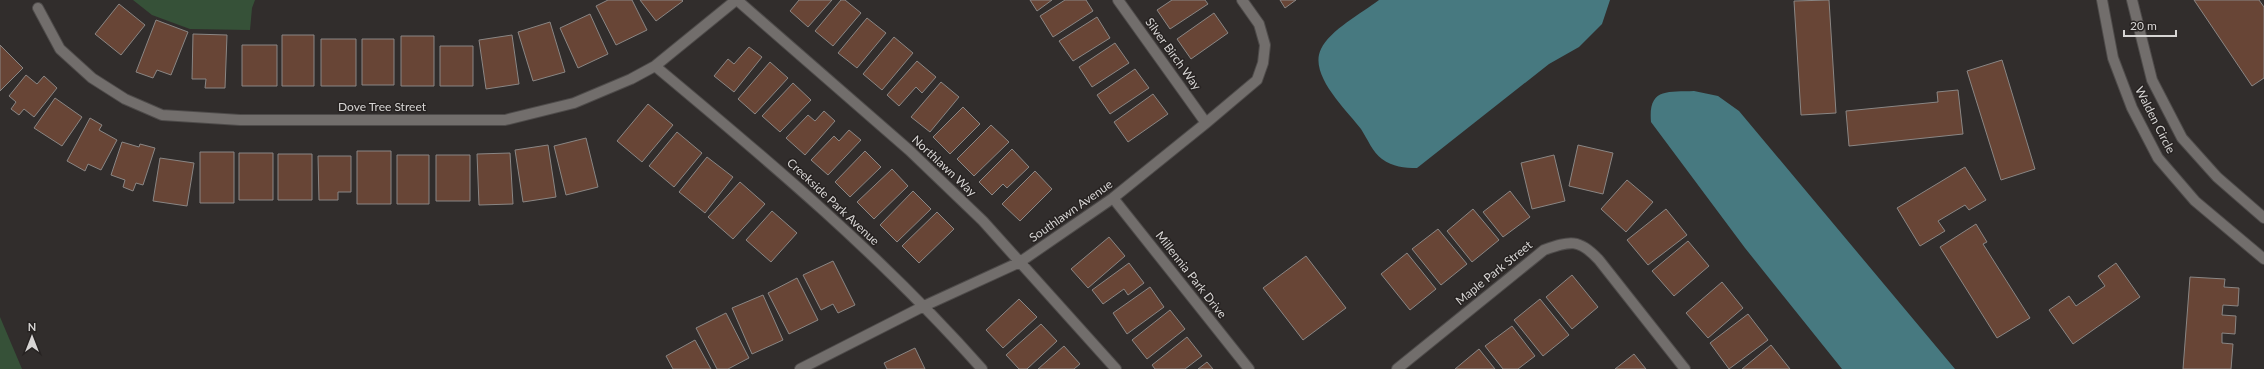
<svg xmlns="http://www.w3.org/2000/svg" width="2264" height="369" font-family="Lato,sans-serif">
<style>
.green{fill:#365138}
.water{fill:#477980}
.building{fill:#684536;stroke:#8a8684}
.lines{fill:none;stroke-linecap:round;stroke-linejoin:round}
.street-casing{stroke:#4e4b4a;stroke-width:12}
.street{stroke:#726e6c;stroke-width:10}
.labels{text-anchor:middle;stroke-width:3;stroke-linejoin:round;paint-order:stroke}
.street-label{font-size:12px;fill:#d7d5d4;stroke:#272322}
</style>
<rect width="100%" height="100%" fill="#312d2c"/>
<path class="green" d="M133,0H255L252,8L250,30L190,29L152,15Z
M0,317L22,369H0Z"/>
<path class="water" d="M1379,0H1610L1602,24L1579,47L1549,64L1417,168C1404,168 1393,167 1382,159C1373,153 1367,138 1361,129C1348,111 1308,75 1321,49C1330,30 1362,13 1379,0Z
M1694,91L1718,96L1739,111L1955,369H1842L1745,248L1651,122C1648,88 1667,92 1694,91Z"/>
<path class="building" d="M608,0H632L647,30L616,45L596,6Z
M640,0H682L683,1L656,21Z
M799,0H832L808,27L790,11Z
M841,0H845L861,13L833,46L815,31Z
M1030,0H1052L1037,11Z
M1065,0H1086L1093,11L1053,37L1040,16Z
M1172,0H1205L1208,4L1170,29L1157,10Z
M1280,0H1296L1285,8Z
M1829,0L1836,113L1801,115L1794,1Z
M2194,0H2259L2264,7V78L2252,86Z
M119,4L145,25L121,55L95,34Z
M1214,13L1228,33L1191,59L1177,39Z
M590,14L608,54L578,68L560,28Z
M1097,17L1110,38L1073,61L1059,41Z
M867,18L886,33L857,68L838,53Z
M156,20L188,32L171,75L157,70L153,78L136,72Z
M550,22L565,72L533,81L518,32Z
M193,34L227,35L225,88H205L206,79H192Z
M282,35H314V86H282Z
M512,35L519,84L486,89L479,40Z
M401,36H434V86H401Z
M894,37L913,53L882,90L863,74Z
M321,39H356V86H321Z
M362,39H394V85H362Z
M1115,43L1129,63L1092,87L1079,67Z
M0,45L23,68L0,91Z
M242,45H277V86H242Z
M440,46H473V86H440Z
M749,47L762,57L734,92L714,76L728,59L734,64Z
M2002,60L2035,169L2001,180L1967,71Z
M917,61L936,77L922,93L916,87L899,106L887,95Z
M770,62L788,78L755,114L738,99Z
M1135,69L1149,88L1110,114L1097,95Z
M26,75L37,84L44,76L57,88L34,117L24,109L19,115L11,109L16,102L9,96Z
M941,82L959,97L930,132L911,117Z
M793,83L811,100L780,132L762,116Z
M1958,90L1963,134L1849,146L1846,111L1938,102L1937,92Z
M1153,94L1168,114L1128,142L1114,122Z
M55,98L82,117L62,146L34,128Z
M648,104L673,125L642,162L617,141Z
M963,107L980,124L950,154L933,137Z
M824,111L835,121L805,155L786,138L808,115L815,121Z
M90,118L102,125L99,130L117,140L101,170L88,164L85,171L67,161Z
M991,125L1009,142L974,176L957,159Z
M849,130L861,140L828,175L811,160L834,136L839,141Z
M677,132L702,153L674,187L649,166Z
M586,138L598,187L566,195L554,146Z
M122,142L139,147L140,144L155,148L143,185L136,183L133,191L123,187L125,180L111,175Z
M548,145L556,197L523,202L515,150Z
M1578,145L1613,153L1603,194L1569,186Z
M1012,149L1029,167L1007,188L1003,184L992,195L979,182Z
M357,151H391V204H357Z
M865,151L881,167L850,197L835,182Z
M200,152H234V203H200Z
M239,153H273V200H239Z
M510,153L513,204L479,205L477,154Z
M278,154H312V200H278Z
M397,155H429V204H397Z
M436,155H470V201H436Z
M1554,155L1565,201L1532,209L1521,163Z
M318,156H351V192H338V200H319Z
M707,157L733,177L705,213L679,192Z
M160,158L194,163L187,206L153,201Z
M1965,167L1986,200L1969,210L1965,205L1938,221L1945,231L1920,246L1897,208Z
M892,169L908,186L874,219L857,202Z
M1035,171L1052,189L1020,221L1002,204Z
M1627,180L1653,202L1626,232L1601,209Z
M740,182L765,204L733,239L708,217Z
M913,191L931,209L897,242L880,225Z
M1510,191L1530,217L1503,237L1483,212Z
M1473,209L1499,240L1472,262L1447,231Z
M1666,209L1687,235L1648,265L1627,240Z
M772,211L797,233L771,262L746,240Z
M937,212L954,229L919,263L902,246Z
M1976,224L1987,242L1983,244L2030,318L1997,338L1940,247Z
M1438,229L1467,264L1441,285L1412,249Z
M1109,237L1125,256L1088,288L1071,269Z
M1688,241L1709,266L1674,296L1652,271Z
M1407,253L1436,289L1410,310L1381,274Z
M1306,256L1346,308L1303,340L1263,288Z
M833,261L855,305L838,313L833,304L821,310L803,275Z
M1129,263L1144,283L1128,295L1124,289L1103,304L1092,290Z
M2116,263L2140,297L2073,344L2049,310L2069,296L2076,306L2105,286L2098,276Z
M1572,275L1598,307L1572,329L1546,297Z
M2190,277L2225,279L2224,287L2239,288L2238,306L2223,305L2222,315L2236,316L2235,334L2222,333V343L2233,344L2231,369H2183Z
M797,278L818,320L789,334L768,293Z
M1722,282L1743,308L1708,338L1686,313Z
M1150,287L1164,307L1127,334L1113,313Z
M763,295L783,340L752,354L732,308Z
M1019,299L1037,317L1003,348L986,330Z
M1540,299L1569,335L1543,356L1514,320Z
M1170,310L1185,329L1147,359L1132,340Z
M726,313L749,358L728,369H717L696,328Z
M1748,314L1768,340L1729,369L1710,343Z
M1041,324L1057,341L1027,369H1019L1006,355Z
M1512,326L1535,356L1518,369H1503L1485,346Z
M1187,337L1202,356L1185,369H1155L1152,365Z
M695,340L711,369H673L666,356Z
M1771,345L1790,369H1742Z
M1064,346L1080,364L1074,369H1038Z
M915,348L925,369H887L884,363Z
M1479,349L1495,369H1455Z
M1634,354L1646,369H1615Z
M1207,362L1213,369H1198Z"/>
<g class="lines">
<defs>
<path id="street" d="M737,0L909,150L983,221L1116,369
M1118,0L1206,123
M2102,0L2113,58L2132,108L2158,158L2195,201L2264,259
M2132,0L2152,80L2182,138L2217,177L2264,218
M38,8L60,49L92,78L125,99L162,115L240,120H505L574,103L631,79L655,66L736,0
M655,66C769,161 883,257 982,369
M1113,198L1249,369
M800,369L924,306L1020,262L1113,198L1206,123L1257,80L1263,63L1265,45L1259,24L1242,0
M1397,369L1544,250C1570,241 1579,238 1599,260L1685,369"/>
</defs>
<use href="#street" class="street-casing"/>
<use href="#street" class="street"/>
</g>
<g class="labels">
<g class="street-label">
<text transform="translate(1173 54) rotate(54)" y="4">Silver Birch Way</text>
<text x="382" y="111">Dove Tree Street</text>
<text transform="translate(2155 120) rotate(63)" y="4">Walden Circle</text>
<text transform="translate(944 166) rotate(43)" y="4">Northlawn Way</text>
<text transform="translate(833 202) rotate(43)" y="4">Creekside Park Avenue</text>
<text transform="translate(1071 211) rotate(-35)" y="4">Southlawn Avenue</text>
<text transform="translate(1494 273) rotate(-39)" y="4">Maple Park Street</text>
<text transform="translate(1191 275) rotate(52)" y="4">Millennia Park Drive</text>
</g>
</g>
<g transform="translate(32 337)" stroke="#272322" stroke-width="3" paint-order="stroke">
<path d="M0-3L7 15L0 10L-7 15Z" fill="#d7d5d4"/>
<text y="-6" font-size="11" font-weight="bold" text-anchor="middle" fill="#d7d5d4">N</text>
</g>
<path d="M2124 30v6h52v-6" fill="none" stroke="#d7d5d4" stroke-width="2"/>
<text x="2130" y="30" font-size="12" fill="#d7d5d4" stroke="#272322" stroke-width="3" paint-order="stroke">20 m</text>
</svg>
